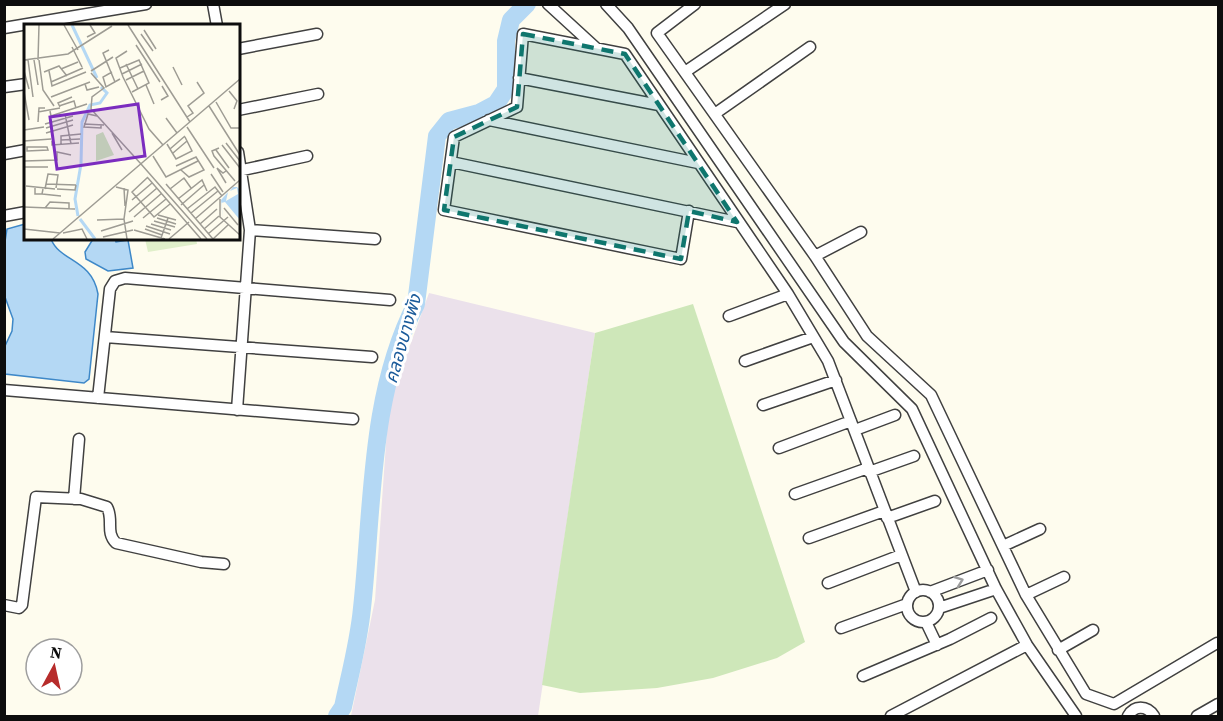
<svg xmlns="http://www.w3.org/2000/svg" width="1223" height="721" font-family="'Source Serif 4','Noto Sans Thai',serif">
<style>
.industrial{fill:#ebe1eb}
.green{fill:#cee7b9}
.pitch{fill:#e0efca}
.water{fill:#b4d8f4;stroke:#3e88c8;stroke-width:1.5}
.lines{fill:none;stroke-linecap:round;stroke-linejoin:round}
.river{stroke:#b4d8f4;stroke-width:18}
.street-casing{stroke:#404040;stroke-width:13}
.street{stroke:#fff;stroke-width:10}
.oneway{stroke:#9e9e9e}
.marked{fill:#0f766e;fill-opacity:0.2;stroke:#0f766e;stroke-width:4.5;stroke-dasharray:12 8;stroke-linejoin:round}
.labels{text-anchor:middle;stroke-width:6;stroke-linejoin:round;paint-order:stroke}
.water-label{font-size:18px;font-style:italic;fill:#1b5b9a;stroke:#fff}
.inset-river{fill:none;stroke:#b4d8f4;stroke-width:3}
.inset-road{fill:none;stroke:#9e9c94;stroke-width:1.5}
.view{fill:#7b2cbf;fill-opacity:0.15;stroke:#7b2cbf;stroke-width:3}
.inset-edge{fill:none;stroke:#0d0d0d;stroke-width:3}
</style>
<rect width="100%" height="100%" fill="#fefcee"/>
<path class="industrial" d="M429,293L595,333L538,716H351L375,600L388,415L392,395Z"/>
<path class="green" d="M693,304L805,642L777,658L713,678L657,688L580,693L542,685L595,333Z"/>
<path class="pitch" d="M145,239H196L197,244L148,252Z"/>
<path class="water" d="M25,224L26,238L51,239C60,262 92,259 98,294L89,379L84,383L5,374V346L12,331L13,319L5,297L4,248L7,229Z
M93,239H115L116,242L128,240L133,268L108,271L86,259L85,252Z"/>
<g class="lines">
<path class="river" d="M337,716L343,707C350,674 359,641 362,608C373,508 369,395 416,304L437,136L449,121L479,113L496,104L506,89V41L511,20L527,4"/>
<defs>
<path id="street" d="M213,4L217,26
M548,4L596,48
M606,4L628,28L844,342L912,409L996,589L1027,645L1076,716
M695,4L657,33L815,256L867,336L931,395L1026,595L1086,694L1114,704L1217,643
M4,28L146,4
M238,49L317,34
M685,72L785,4
M519,78L659,105
M4,87L26,84
M238,110L318,94
M716,113L810,47
M489,120L698,163
M4,154L26,150
M451,162L737,222
M238,171L307,156
M689,211L681,259L444,210L454,137L517,107L523,34L625,54L788,294L828,361L916,592
M4,216L26,212
M250,230L375,239
M815,256L861,232
M729,316L788,294
M105,337L372,357
M745,361L813,337
M4,390L353,419
M98,398L110,289L115,281L125,278L390,300
M763,405L836,380
M237,410L250,230L238,152
M855,430L895,415
M779,448L851,421
M869,472L914,456
M795,494L868,468
M74,499L79,439
M887,518L935,501
M809,538L884,511
M1003,546L1040,529
M828,583L901,555
M907 606a16 16 0 1 1 32 0a16 16 0 1 1-32 0Z
M930,592L988,570
M1026,595L1064,577
M4,605L19,608L22,605L36,497L81,499L107,507C114,520 105,532 116,543L201,562L224,564
M939,608L996,589
M926,622L937,645
M841,628L907,604
M1058,650L1093,630
M863,676L950,639L991,618
M891,716L1027,645
M1128,716C1134,705 1147,705 1154,716
M1197,716L1218,704"/>
</defs>
<use href="#street" class="street-casing"/>
<use href="#street" class="street"/>
</g>
<defs><path id="oneway-chevron" d="M-2-3.5L2.5 0L-2 3.5" fill="none" stroke-width="1.6" stroke-linecap="round" stroke-linejoin="round" transform="scale(1.5)"/></defs>
<use class="oneway" href="#oneway-chevron" transform="translate(959 581) rotate(-20)"/>
<path class="marked" d="M523,34L625,54L737,222L689,211L681,259L444,210L454,137L517,107Z"/>
<g class="labels">
<g class="water-label">
<text transform="translate(403 339) rotate(-74)" y="6">คลองบางพัง</text>
</g>
</g>
<g transform="translate(24 24)">
<rect width="216" height="216" fill="#fefcee"/>
<path d="M79,108L90,131L72,137V111Z" fill="#cee7b9"/>
<path d="M209,163H213L216,166V196L201,178L197,179L199,195L197,176L204,168L202,177L214,170L213,164L206,167Z" fill="#b4d8f4"/>
<path class="inset-river" d="M48,1L73,54M54,192L51,175L57,140L58,98L66,81L76,79L83,69L77,63M56,195L71,215"/>
<path class="inset-road" d="M40,1L54,26M104,1L166,98M120,6L132,25M117,10L129,27M63,13L71,9L66,1M112,21L136,58M48,23L58,43M85,26L79,29L91,58M103,27L92,34L99,53L125,105L139,121M0,36L44,30L88,2M4,36L9,73M10,36L14,61M14,36L15,1M15,36L19,66L30,82M102,40L114,65M149,43L158,61M96,44L115,36L125,59L108,68M37,45L54,38M0,47L5,65M25,47L28,62L62,48M67,47L89,33M20,48L35,42L43,52M88,48L79,53L82,63L96,55M67,49L80,64L68,73L67,85L117,140M98,50L118,40M102,56L120,47M27,58L59,44M61,60L63,66L75,63M122,61L130,80M205,67L213,77L210,85M0,68L5,96M27,73L66,58M137,76L144,72L138,62M192,78L207,104H216M35,82L50,77L52,84M185,82L216,131M36,83L34,79L48,73M26,87L27,92L63,80M14,88L36,84M41,90L47,120M73,92L64,90L60,103L77,104V101M163,93L169,89L164,82L180,69L173,58M142,94L153,109M14,98L15,84H21M21,100L49,92M60,100L80,101M163,103L190,144M22,104L49,96M0,106L20,103M22,109L49,101M88,109L98,126M37,116L56,115M0,117L27,115M28,117V121L55,119M202,119L216,137M37,120V112L57,110M143,120L152,135L168,127L161,113M198,121L216,144M3,123H23L24,126L3,127ZM195,124L188,127L190,132L211,157M146,125L161,112M192,126L205,144M149,129L163,117M129,132L142,153L174,137M0,137L33,136V128L47,131M117,140L183,215M152,142L172,133L180,146L165,153L157,146M0,143H24M187,150L199,168M124,153L108,168L130,193L146,180M0,154V175M124,154L177,215M202,159L193,144L199,149L202,147M22,160L52,161M142,160L189,215M2,162L31,165M92,163L104,166L100,195L103,215M11,164V170H18L19,165M100,164L101,182M21,165L24,150L34,151L32,164M33,165L51,166L52,161M146,165L160,154L167,164M18,170L37,172M154,175L178,156L183,167M196,175V193L216,211M108,176L128,159M157,181L180,161M0,183L51,185M21,184L26,178L45,179V185M200,184L214,201M163,185L191,163L198,172M105,188L133,164M167,189L194,167M134,191L152,196M110,193L138,169M119,194L142,175M133,194L152,200M171,195L216,156M73,196L100,195M130,197L151,203M127,200L147,206M176,200L193,185M122,202L146,210M0,205L36,209M121,205L138,211M180,205L195,192M110,206L141,215M77,207L109,197M39,209L58,205L63,215M184,210L204,193M79,213L109,206M137,214L144,194M29,215L216,55M145,215L165,198M189,215L204,201"/>
<path class="view" d="M114,80L121,132L33,145L26,93Z"/>
<rect width="216" height="216" class="inset-edge"/>
</g>
<rect width="1223" height="721" fill="none" stroke="#0d0d0d" stroke-width="12"/>
<g transform="translate(54 667) rotate(8)"><circle r="28" fill="#ffffff" stroke="#9e9e9e" stroke-width="1.5"/>
<path d="M0-4.5L10 22L0 15L-10 22Z" fill="#b72c2b"/>
<text y="-9" font-size="16" font-weight="bold" text-anchor="middle" fill="#0d0d0d">N</text>
</g>
</svg>
